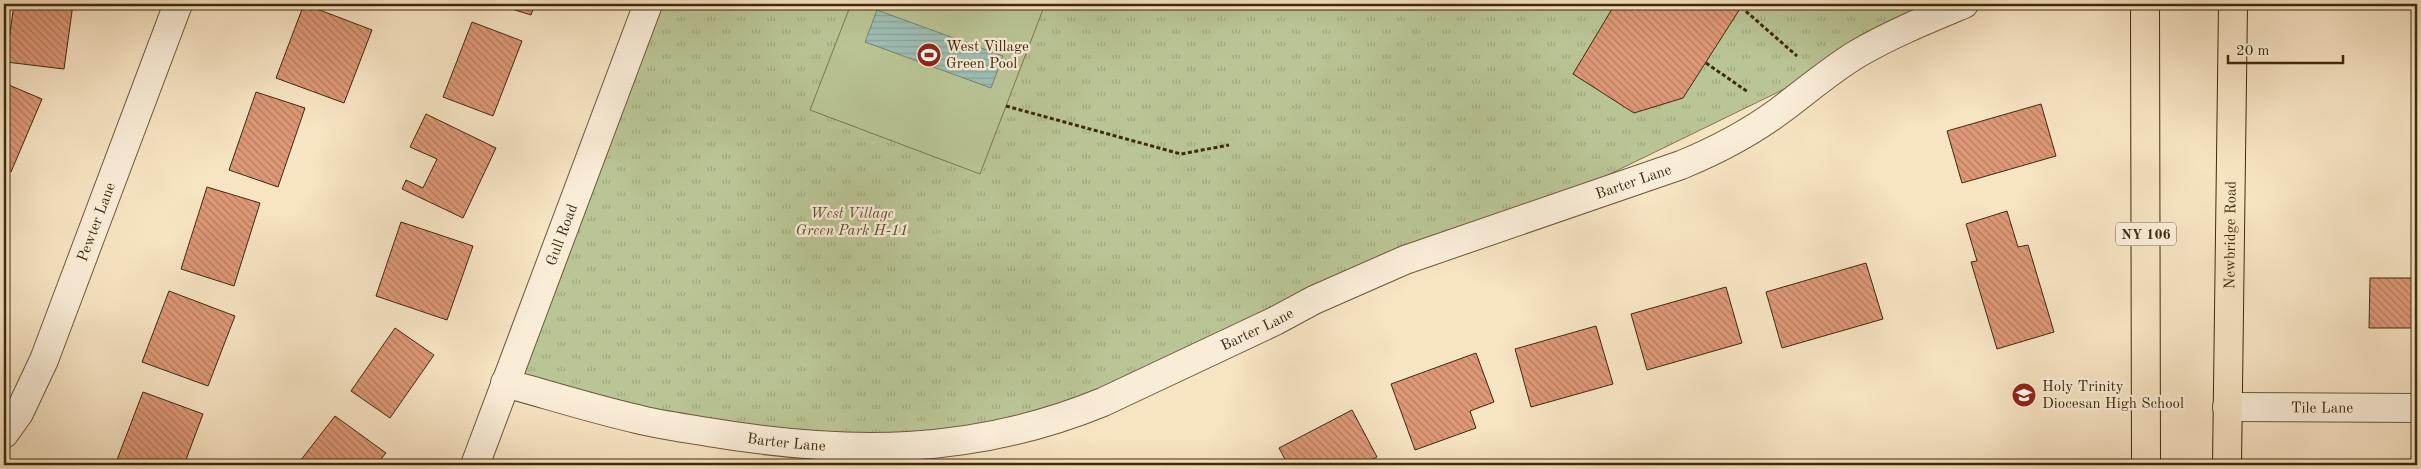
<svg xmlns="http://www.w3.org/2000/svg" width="2421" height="469" font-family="'Old Standard TT',serif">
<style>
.grass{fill:url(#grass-tufts);stroke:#7c7850}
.pitch{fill:#bac595;stroke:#7c7850}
.water{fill:url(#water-rules);stroke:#778371}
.building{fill:url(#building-back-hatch);stroke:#3f2a0b}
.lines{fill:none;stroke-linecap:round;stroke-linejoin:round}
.minor-casing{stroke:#6d5839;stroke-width:30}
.major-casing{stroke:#3f2a0b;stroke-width:30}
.path{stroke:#3f2a0b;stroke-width:3;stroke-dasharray:4 2.5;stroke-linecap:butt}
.minor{stroke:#faedd8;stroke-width:28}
.major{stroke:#f7e4c3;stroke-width:28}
.labels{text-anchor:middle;stroke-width:4.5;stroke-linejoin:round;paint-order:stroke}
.shield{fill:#faedd8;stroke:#776448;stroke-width:1}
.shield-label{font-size:14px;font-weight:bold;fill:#3f2a0b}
.poi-label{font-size:15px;fill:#3f2a0b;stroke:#faedd8;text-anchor:start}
.street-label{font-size:15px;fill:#3f2a0b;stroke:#faedd8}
.park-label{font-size:15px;font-style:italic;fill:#5e512e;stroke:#faedd8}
</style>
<defs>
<pattern id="grass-tufts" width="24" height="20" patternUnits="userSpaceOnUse" patternTransform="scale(1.25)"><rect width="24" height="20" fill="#bac595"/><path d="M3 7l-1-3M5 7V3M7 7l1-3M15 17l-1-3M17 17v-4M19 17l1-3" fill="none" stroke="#a1a97f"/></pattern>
<pattern id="water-rules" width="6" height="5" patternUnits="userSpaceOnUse" patternTransform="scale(1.25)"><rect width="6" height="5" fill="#9dbeb5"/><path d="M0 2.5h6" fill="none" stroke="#88a39a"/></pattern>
<pattern id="building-back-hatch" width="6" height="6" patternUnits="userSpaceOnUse" patternTransform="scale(1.25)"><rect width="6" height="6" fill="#de9877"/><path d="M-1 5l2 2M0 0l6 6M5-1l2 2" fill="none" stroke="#b57c60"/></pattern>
</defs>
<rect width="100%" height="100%" fill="#f7e4c3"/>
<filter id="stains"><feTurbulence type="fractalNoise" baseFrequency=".004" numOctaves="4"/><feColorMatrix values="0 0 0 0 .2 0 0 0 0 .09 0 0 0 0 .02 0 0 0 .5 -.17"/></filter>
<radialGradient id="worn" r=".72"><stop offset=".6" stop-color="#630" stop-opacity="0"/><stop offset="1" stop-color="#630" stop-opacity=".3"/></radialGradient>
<path class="grass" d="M655,4H1959L1497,229L1074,414L924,438L776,441L515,383Z"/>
<path class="pitch" d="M851,4H1045L980,174L810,110Z"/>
<path class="water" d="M877,10L1003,56L991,88L865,42Z"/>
<path class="building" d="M14,4H73L64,69L6,62Z
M304,4L372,30L344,103L276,78Z
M496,4H535L531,15Z
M1615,4H1743L1683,98L1634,113L1573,74Z
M472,22L522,41L493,116L443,97Z
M4,83L42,99L11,172L4,169Z
M256,92L305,108L278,187L229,170Z
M2041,104L2056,156L1962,183L1947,131Z
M426,114L496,148L463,218L402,189L406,180L423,188L437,159L410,147Z
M207,187L260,203L234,286L181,269Z
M2007,211L2018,247L2028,245L2054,332L1997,349L1971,262L1977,261L1966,224Z
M401,222L473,246L447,320L376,296Z
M1866,263L1883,319L1782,348L1766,292Z
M2370,278H2417V328H2369Z
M1726,287L1742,343L1647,370L1631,314Z
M169,291L235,316L208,386L142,362Z
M1596,326L1613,384L1531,407L1515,349Z
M395,328L434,355L390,418L351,391Z
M1476,353L1494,402L1470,411L1476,428L1415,450L1391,384Z
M143,392L203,414L184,465H115Z
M1352,410L1377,457L1361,465H1288L1279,448Z
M335,416L386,453L376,465H297Z"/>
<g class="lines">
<defs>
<g id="minor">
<path id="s1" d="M505,383C549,395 593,409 637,419C660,425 685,428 708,432C847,455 971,456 1103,402L1275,321L1314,300L1405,260L1681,165C1715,151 1748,134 1778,112C1804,93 1829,71 1857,54C1891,34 1928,19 1964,4"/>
<path id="s2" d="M2227,407L2417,408"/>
<path id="s3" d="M4,434L19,413L44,360L178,4"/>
<path id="s4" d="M475,465L648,4"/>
</g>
<g id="major">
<path d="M2145,4L2146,465"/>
<path id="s5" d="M2227,465L2233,4"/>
</g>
</defs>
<use href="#minor" class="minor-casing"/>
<use href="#major" class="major-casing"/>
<path class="path" d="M1741,7L1797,56
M1706,63L1748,92
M1006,106L1181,154L1229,145"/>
<use href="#minor" class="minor"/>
<use href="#major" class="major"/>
</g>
<defs>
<symbol id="stadium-disc" viewBox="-11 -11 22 22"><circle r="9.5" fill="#8f2418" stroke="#faedd8"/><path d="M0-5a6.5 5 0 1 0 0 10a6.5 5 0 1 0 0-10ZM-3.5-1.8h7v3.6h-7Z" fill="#fff"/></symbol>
<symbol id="school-disc" viewBox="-11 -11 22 22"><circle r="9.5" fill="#8f2418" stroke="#faedd8"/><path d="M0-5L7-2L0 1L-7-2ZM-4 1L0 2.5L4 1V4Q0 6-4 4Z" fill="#fff"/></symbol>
</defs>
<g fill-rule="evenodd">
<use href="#stadium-disc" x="915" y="41" width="28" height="28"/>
<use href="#school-disc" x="2010" y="381" width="28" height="28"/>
</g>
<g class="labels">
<rect class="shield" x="2116" y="222.5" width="60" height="23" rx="4"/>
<g class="shield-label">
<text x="2146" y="239">NY 106</text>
</g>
<g class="poi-label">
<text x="946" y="51">West Village<tspan x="946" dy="17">Green Pool</tspan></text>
<text x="2042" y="391">Holy Trinity<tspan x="2042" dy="17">Diocesan High School</tspan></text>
</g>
<g class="street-label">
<text dy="5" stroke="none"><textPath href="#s1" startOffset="1186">Barter Lane</textPath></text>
<text dy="5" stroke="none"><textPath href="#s3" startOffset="232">Pewter Lane</textPath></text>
<text dy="5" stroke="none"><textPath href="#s4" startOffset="246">Gull Road</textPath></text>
<text dy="5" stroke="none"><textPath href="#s5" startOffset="230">Newbridge Road</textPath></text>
<text dy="5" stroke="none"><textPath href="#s1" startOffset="781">Barter Lane</textPath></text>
<text dy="5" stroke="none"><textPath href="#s2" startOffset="95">Tile Lane</textPath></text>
<text dy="5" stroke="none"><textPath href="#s1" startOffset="288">Barter Lane</textPath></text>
</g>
<g class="park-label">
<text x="852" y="218">West Village<tspan x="852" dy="17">Green Park H-11</tspan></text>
</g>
</g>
<rect width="2421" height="469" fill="none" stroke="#f7e4c3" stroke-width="20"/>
<rect x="5" y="5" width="2411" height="459" fill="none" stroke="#3f2a0b" stroke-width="2.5"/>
<rect x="10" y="10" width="2401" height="449" fill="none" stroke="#3f2a0b"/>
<path d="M2228 55v8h115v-8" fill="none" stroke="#3f2a0b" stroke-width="2.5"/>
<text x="2236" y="55" font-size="15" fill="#3f2a0b" stroke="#faedd8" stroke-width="4" paint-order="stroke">20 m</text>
<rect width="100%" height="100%" filter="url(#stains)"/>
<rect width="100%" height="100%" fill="url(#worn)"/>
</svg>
